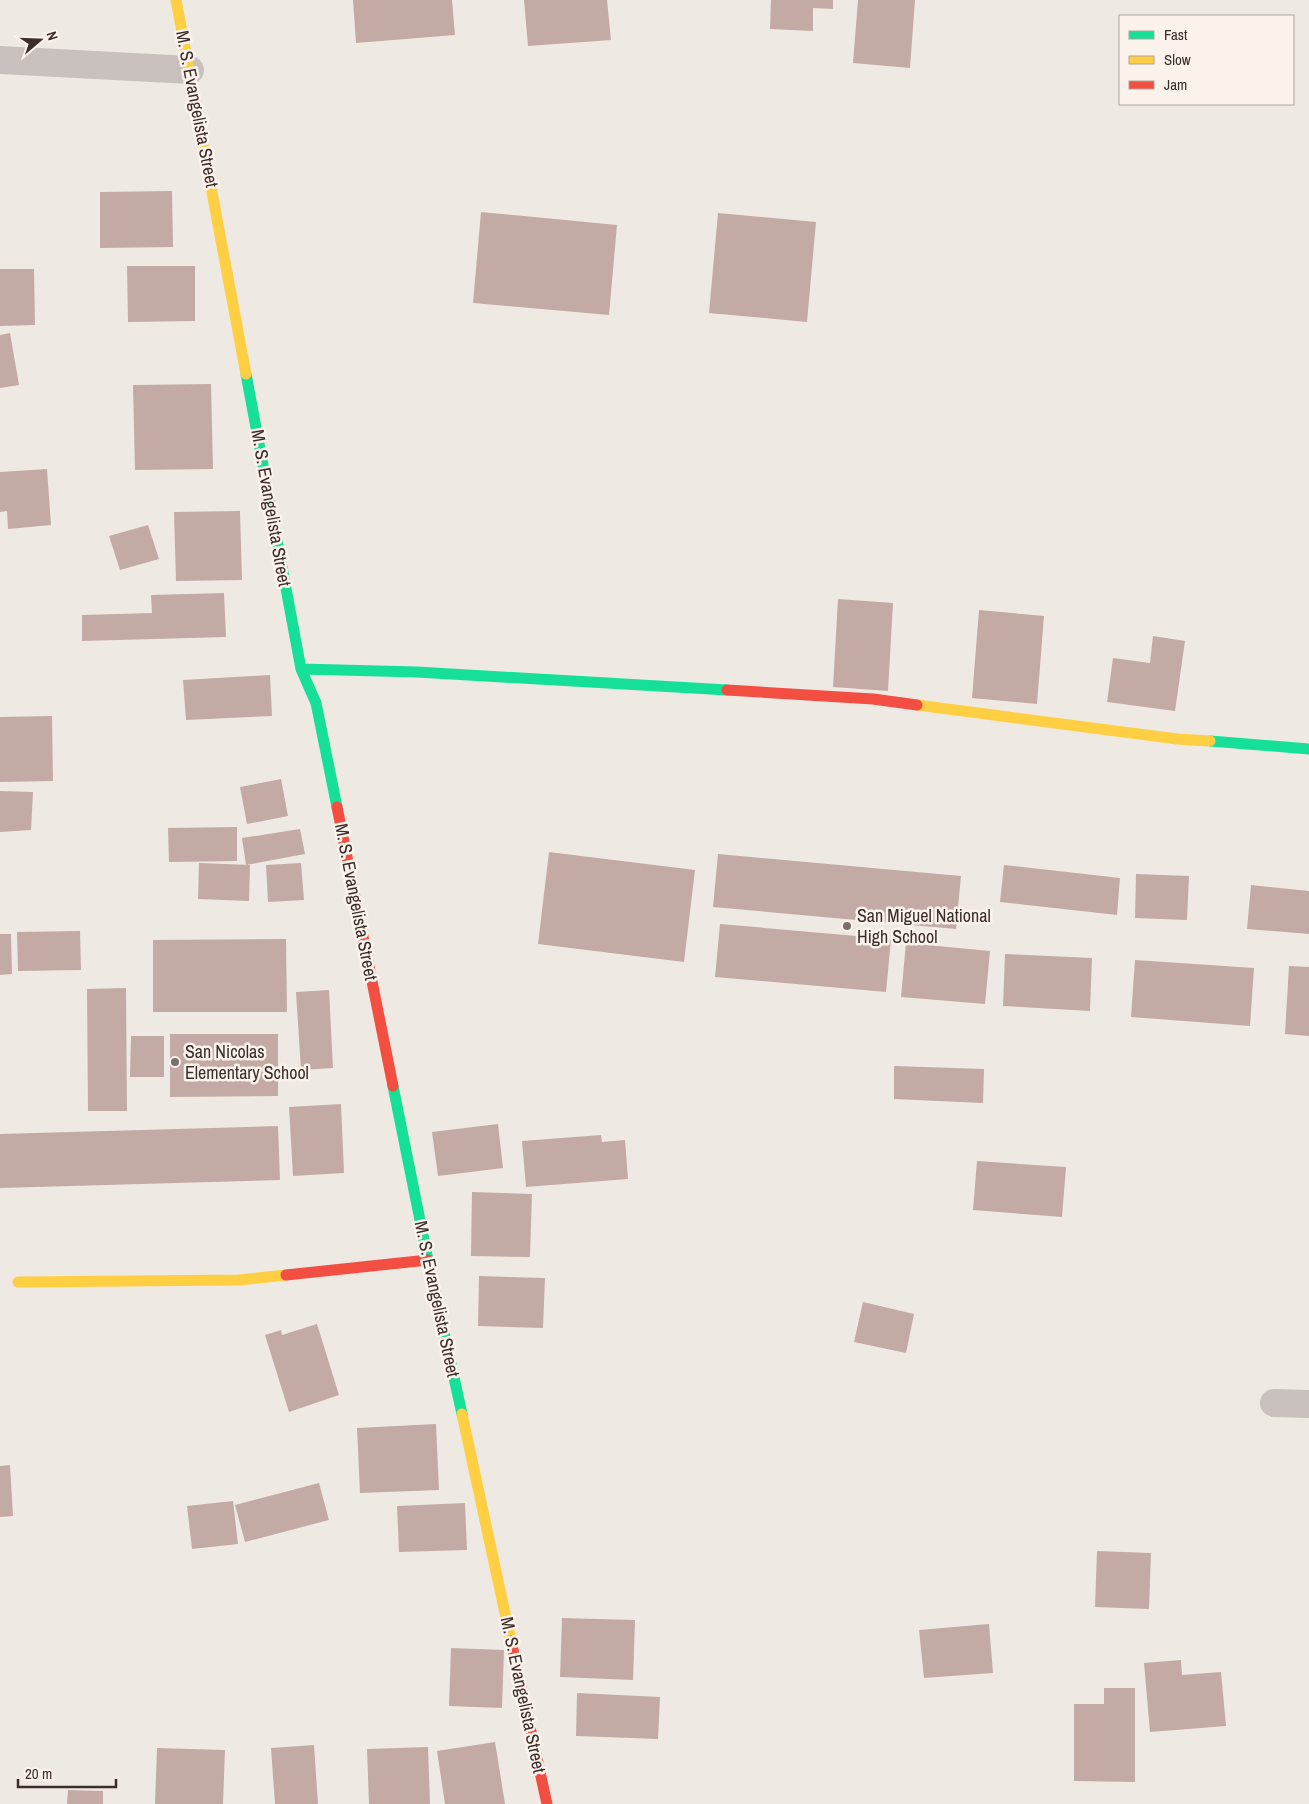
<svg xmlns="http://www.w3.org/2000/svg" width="1309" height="1804" font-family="'Archivo Narrow',sans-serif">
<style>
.building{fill:#c4aaa5}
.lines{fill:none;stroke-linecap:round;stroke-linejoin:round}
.street{stroke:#c9c1bd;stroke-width:28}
.fast{stroke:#16e098;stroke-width:11}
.slow{stroke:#ffcf43;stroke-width:11}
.jam{stroke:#f24e42;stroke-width:11}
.poi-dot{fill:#7a6f6b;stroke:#fbf2ec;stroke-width:2}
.labels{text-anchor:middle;stroke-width:5;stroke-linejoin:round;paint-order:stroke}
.street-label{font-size:18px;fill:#3b2d2a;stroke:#fbf2ec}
.poi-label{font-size:18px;fill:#3b2d2a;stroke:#fbf2ec;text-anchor:start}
</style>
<rect width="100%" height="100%" fill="#efe9e4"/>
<path class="building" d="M353,0H452L455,35L356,43Z
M524,0H607L611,40L528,46Z
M771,0H833V9L813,8V31L770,29Z
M858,0H915L910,68L853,63Z
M172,191L173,247L100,248V192Z
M481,212L617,225L609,315L473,303Z
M718,213L816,222L807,322L709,313Z
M127,266H195V321L128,322Z
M0,269H34L35,325L0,326Z
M10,333L19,385L0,388V335Z
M211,384L213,469L135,470L133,385Z
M47,469L51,525L8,529L7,511L0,512V472Z
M240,511L242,580L176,581L174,512Z
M148,525L159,559L120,570L109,536Z
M224,593L226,637L82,641V615L152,613L151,595Z
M838,599L893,603L888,691L833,687Z
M979,610L1044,616L1037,704L972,698Z
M1153,636L1185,641L1175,711L1107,702L1113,658L1150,663Z
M270,675L272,716L186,720L183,680Z
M52,716L53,781L0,782V717Z
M281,779L288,816L247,824L240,787Z
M0,791L33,792L31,830L0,832Z
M237,827V861L169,862L168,828Z
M300,829L305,854L246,865L242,838Z
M549,852L695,870L684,962L538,944Z
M718,854L961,876L956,929L713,907Z
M199,863L250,865L249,901L198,899Z
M301,863L304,900L268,902L266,865Z
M1004,865L1120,878L1117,915L1000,902Z
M1136,874L1189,876L1187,920L1135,918Z
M1251,885L1309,891V934L1247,929Z
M720,924L891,939L886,992L715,977Z
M80,931L81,970L18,971L17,932Z
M0,934H11L12,974L0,975Z
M286,939L287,1012H153V940Z
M906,943L990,951L985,1004L901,997Z
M1005,954L1092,958L1090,1011L1003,1006Z
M1135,960L1254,968L1250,1026L1131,1017Z
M1289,966L1309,967V1036L1285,1034Z
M126,988L127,1111H88L87,989Z
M329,990L333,1068L301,1070L296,992Z
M170,1034H278V1096L170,1097Z
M131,1036H164V1077H130Z
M894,1066L984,1069L983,1103L894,1099Z
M341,1104L344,1173L293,1176L289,1107Z
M498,1124L503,1168L438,1176L432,1132Z
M278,1126L280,1180L0,1188V1134Z
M601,1135L602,1142L625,1140L628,1179L526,1187L522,1141Z
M977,1161L1066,1167L1062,1217L973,1210Z
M472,1192L532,1194L530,1257L471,1256Z
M479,1276L545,1278L543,1328L478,1326Z
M863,1302L914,1314L906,1353L854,1342Z
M317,1324L339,1395L289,1412L265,1335L281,1330L282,1335Z
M436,1424L439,1490L360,1493L357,1428Z
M10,1465L13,1516L0,1517V1466Z
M319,1483L329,1520L245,1542L235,1505Z
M233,1501L238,1544L192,1549L187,1506Z
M465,1503L467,1550L399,1552L397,1506Z
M1097,1551L1151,1553L1149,1609L1095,1607Z
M562,1618L635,1620L633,1680L560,1677Z
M989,1624L993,1673L924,1678L919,1630Z
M451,1648L504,1650L502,1708L449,1706Z
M1181,1660L1182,1675L1221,1672L1226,1726L1150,1732L1144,1663Z
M1104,1688H1135V1782L1074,1781V1704H1104Z
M577,1693L660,1697L658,1739L576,1736Z
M495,1742L505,1804H445L437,1751Z
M314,1745L318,1804H275L271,1748Z
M428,1747L430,1804H369L367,1749Z
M157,1748L225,1750L223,1804H155Z
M68,1790L103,1791V1804H67Z"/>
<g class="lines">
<path class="street" d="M0,60L190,70
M1274,1403L1309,1404"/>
<path class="fast" d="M246,374L301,669L316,703L337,807
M301,669L417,672L727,690
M1210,741L1309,749
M393,1086L428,1260L462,1414"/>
<path class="slow" d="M176,0L246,374
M917,705L1177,739L1210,741
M18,1282L239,1280L286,1275
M462,1414L511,1641"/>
<path class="jam" d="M727,690L873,699L917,705
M337,807L393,1086
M286,1275L428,1260
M511,1641L547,1804"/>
</g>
<g class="poi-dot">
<circle cx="847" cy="926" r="5"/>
<circle cx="175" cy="1062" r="5"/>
</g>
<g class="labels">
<g class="street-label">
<text transform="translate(197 109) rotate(79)" y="6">M. S. Evangelista Street</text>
<text transform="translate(271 508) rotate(80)" y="6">M. S. Evangelista Street</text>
<text transform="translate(356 902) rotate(79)" y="6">M. S. Evangelista Street</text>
<text transform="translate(437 1299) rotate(78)" y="6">M. S. Evangelista Street</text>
<text transform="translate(523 1695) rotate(78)" y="6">M. S. Evangelista Street</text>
</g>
<g class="poi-label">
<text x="857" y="922">San Miguel National<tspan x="857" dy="21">High School</tspan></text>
<text x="185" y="1058">San Nicolas<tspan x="185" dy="21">Elementary School</tspan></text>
</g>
</g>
<rect x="1119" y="15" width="175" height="90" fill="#fbf2ec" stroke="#aea39e"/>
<rect x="1129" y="31" width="25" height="8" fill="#16e098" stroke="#aea39e"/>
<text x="1164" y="40" font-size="15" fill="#3b2d2a">Fast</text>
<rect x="1129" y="56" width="25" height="8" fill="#ffcf43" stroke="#aea39e"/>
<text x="1164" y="65" font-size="15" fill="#3b2d2a">Slow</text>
<rect x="1129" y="81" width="25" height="8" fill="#f24e42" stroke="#aea39e"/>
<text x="1164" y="90" font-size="15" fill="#3b2d2a">Jam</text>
<g transform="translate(40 40) rotate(71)" stroke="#fbf2ec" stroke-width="4" paint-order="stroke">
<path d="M0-4L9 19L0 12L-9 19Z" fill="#3b2d2a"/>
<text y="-8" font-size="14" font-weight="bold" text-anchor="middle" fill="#3b2d2a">N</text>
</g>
<path d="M18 1779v8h98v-8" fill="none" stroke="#3b2d2a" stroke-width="2.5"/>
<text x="25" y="1779" font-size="15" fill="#3b2d2a" stroke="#fbf2ec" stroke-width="4" paint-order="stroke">20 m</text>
</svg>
